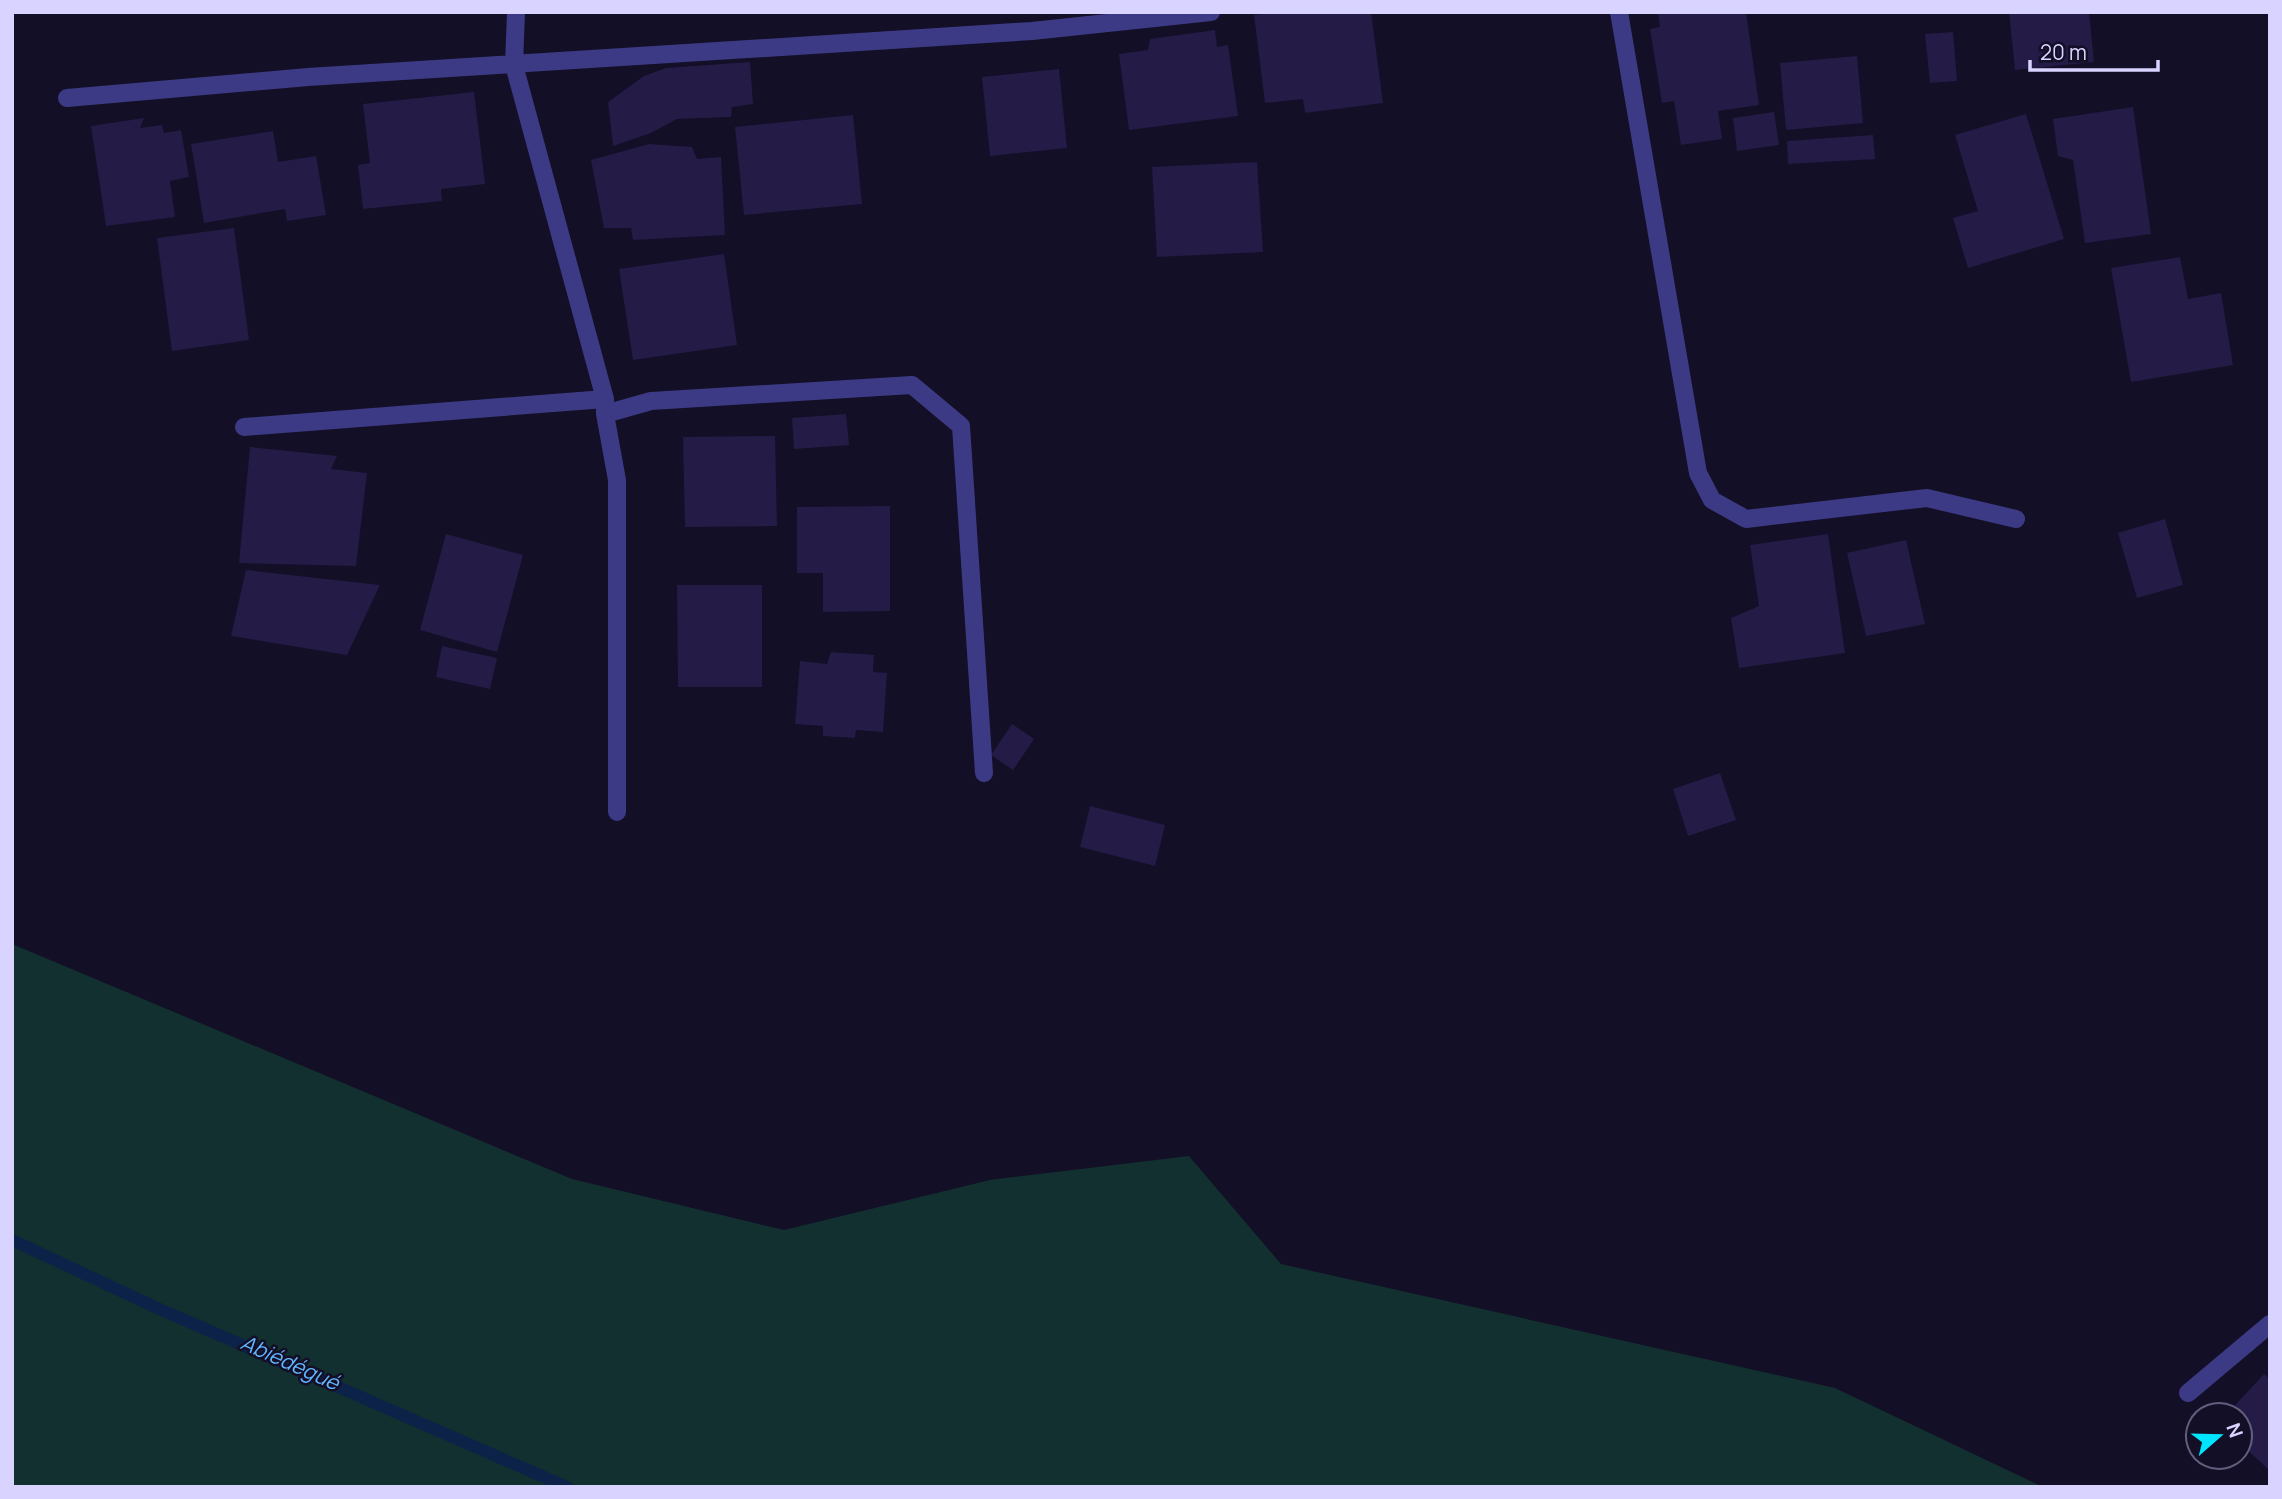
<svg xmlns="http://www.w3.org/2000/svg" width="2282" height="1499" font-family="Manrope,sans-serif">
<style>
.green{fill:#12302f}
.lines{fill:none;stroke-linecap:round;stroke-linejoin:round}
.stream{stroke:#0c2248;stroke-width:12}
.building{fill:#241b47}
.street{stroke:#3d3a85;stroke-width:18}
.labels{text-anchor:middle;stroke-width:5;stroke-linejoin:round;paint-order:stroke}
.water-label{font-size:21px;font-style:italic;fill:#62b6ff;stroke:#130f26}
</style>
<rect width="100%" height="100%" fill="#130f26"/>
<path class="green" d="M12,944L572,1179L784,1230L990,1180L1189,1156L1281,1264L1835,1388L2043,1487H12Z"/>
<g class="lines">
<path class="stream" d="M12,1240L155,1307L567,1487"/>
</g>
<path class="building" d="M1277,12H1371L1383,103L1305,113L1303,99L1265,103L1254,15Z
M1658,12H1746L1759,105L1718,111L1722,139L1681,145L1674,101L1662,103L1650,29L1660,27Z
M2009,12H2089L2094,62L2015,70Z
M1215,30L1217,47L1228,45L1238,116L1129,130L1119,54L1148,50L1150,39Z
M1953,32L1957,81L1930,83L1925,34Z
M1857,56L1863,123L1786,130L1780,63Z
M750,62L753,104L732,107L731,117L677,119L651,133L613,146L608,102L644,76L666,68Z
M1059,69L1067,148L990,156L982,77Z
M474,92L485,184L441,189L442,201L363,209L358,165L370,163L363,104Z
M2133,107L2151,234L2085,243L2073,160L2058,156L2053,119Z
M1774,112L1779,145L1737,151L1733,118Z
M2026,114L2064,239L1968,268L1953,218L1978,211L1955,135Z
M853,115L862,204L744,215L735,127Z
M144,118L140,128L162,125L164,133L181,130L189,177L170,181L175,217L106,226L91,126Z
M273,131L278,162L316,156L326,215L287,221L285,209L204,223L191,144Z
M1873,135L1875,159L1788,164L1787,141Z
M649,144L692,147L697,159L721,157L725,235L633,240L631,228H604L591,160Z
M1257,162L1263,252L1157,257L1152,167Z
M234,228L249,340L172,351L157,238Z
M724,254L737,345L633,360L619,269Z
M2180,257L2188,299L2221,293L2233,365L2131,382L2111,268Z
M846,414L849,445L794,449L792,418Z
M775,436L777,526L685,527L683,437Z
M250,447L337,456L331,469L367,473L356,566L239,563Z
M890,506V611L823,612V573H797V507Z
M2165,519L2183,585L2137,598L2118,533Z
M446,534L523,555L497,652L420,630Z
M1828,534L1845,653L1739,668L1731,618L1759,606L1750,545Z
M1906,540L1925,624L1866,636L1847,553Z
M246,570L380,585L347,655L231,636Z
M677,585H762V687H678Z
M442,646L497,658L490,689L436,677Z
M831,652L874,655L873,672L887,673L883,732L856,730L855,738L823,736V726L795,724L800,661L827,664Z
M1012,724L1034,739L1013,770L991,755Z
M1720,773L1736,820L1688,836L1673,789Z
M1090,806L1165,825L1155,866L1080,847Z
M2264,1374L2270,1379V1471L2240,1443V1415H2226Z"/>
<g class="lines">
<path class="street" d="M516,12L514,65L605,399V414L651,401L912,385L961,426L984,773
M1619,12L1698,473L1712,500L1746,519L1927,498L2016,519
M67,98L308,77L1032,31L1211,12
M605,414L617,480V812
M244,427L605,399
M2188,1393L2270,1324"/>
</g>
<g class="labels">
<g class="water-label">
<text transform="translate(290 1363) rotate(24)" y="7">Abiédégué</text>
</g>
</g>
<rect width="2282" height="1499" fill="none" stroke="#d9d4ff" stroke-width="28"/>
<g transform="translate(2219 1436) rotate(70)"><circle r="33" fill="#130f26" stroke="#625e7d" stroke-width="2"/>
<path d="M0-5L12 26L0 18L-12 26Z" fill="#00e5ff"/>
<text y="-10" font-size="19" font-weight="bold" text-anchor="middle" fill="#d9d4ff">N</text>
</g>
<path d="M2030 60v10h128v-10" fill="none" stroke="#d9d4ff" stroke-width="3.5"/>
<text x="2040" y="60" font-size="21" fill="#d9d4ff" stroke="#130f26" stroke-width="5" paint-order="stroke">20 m</text>
</svg>
